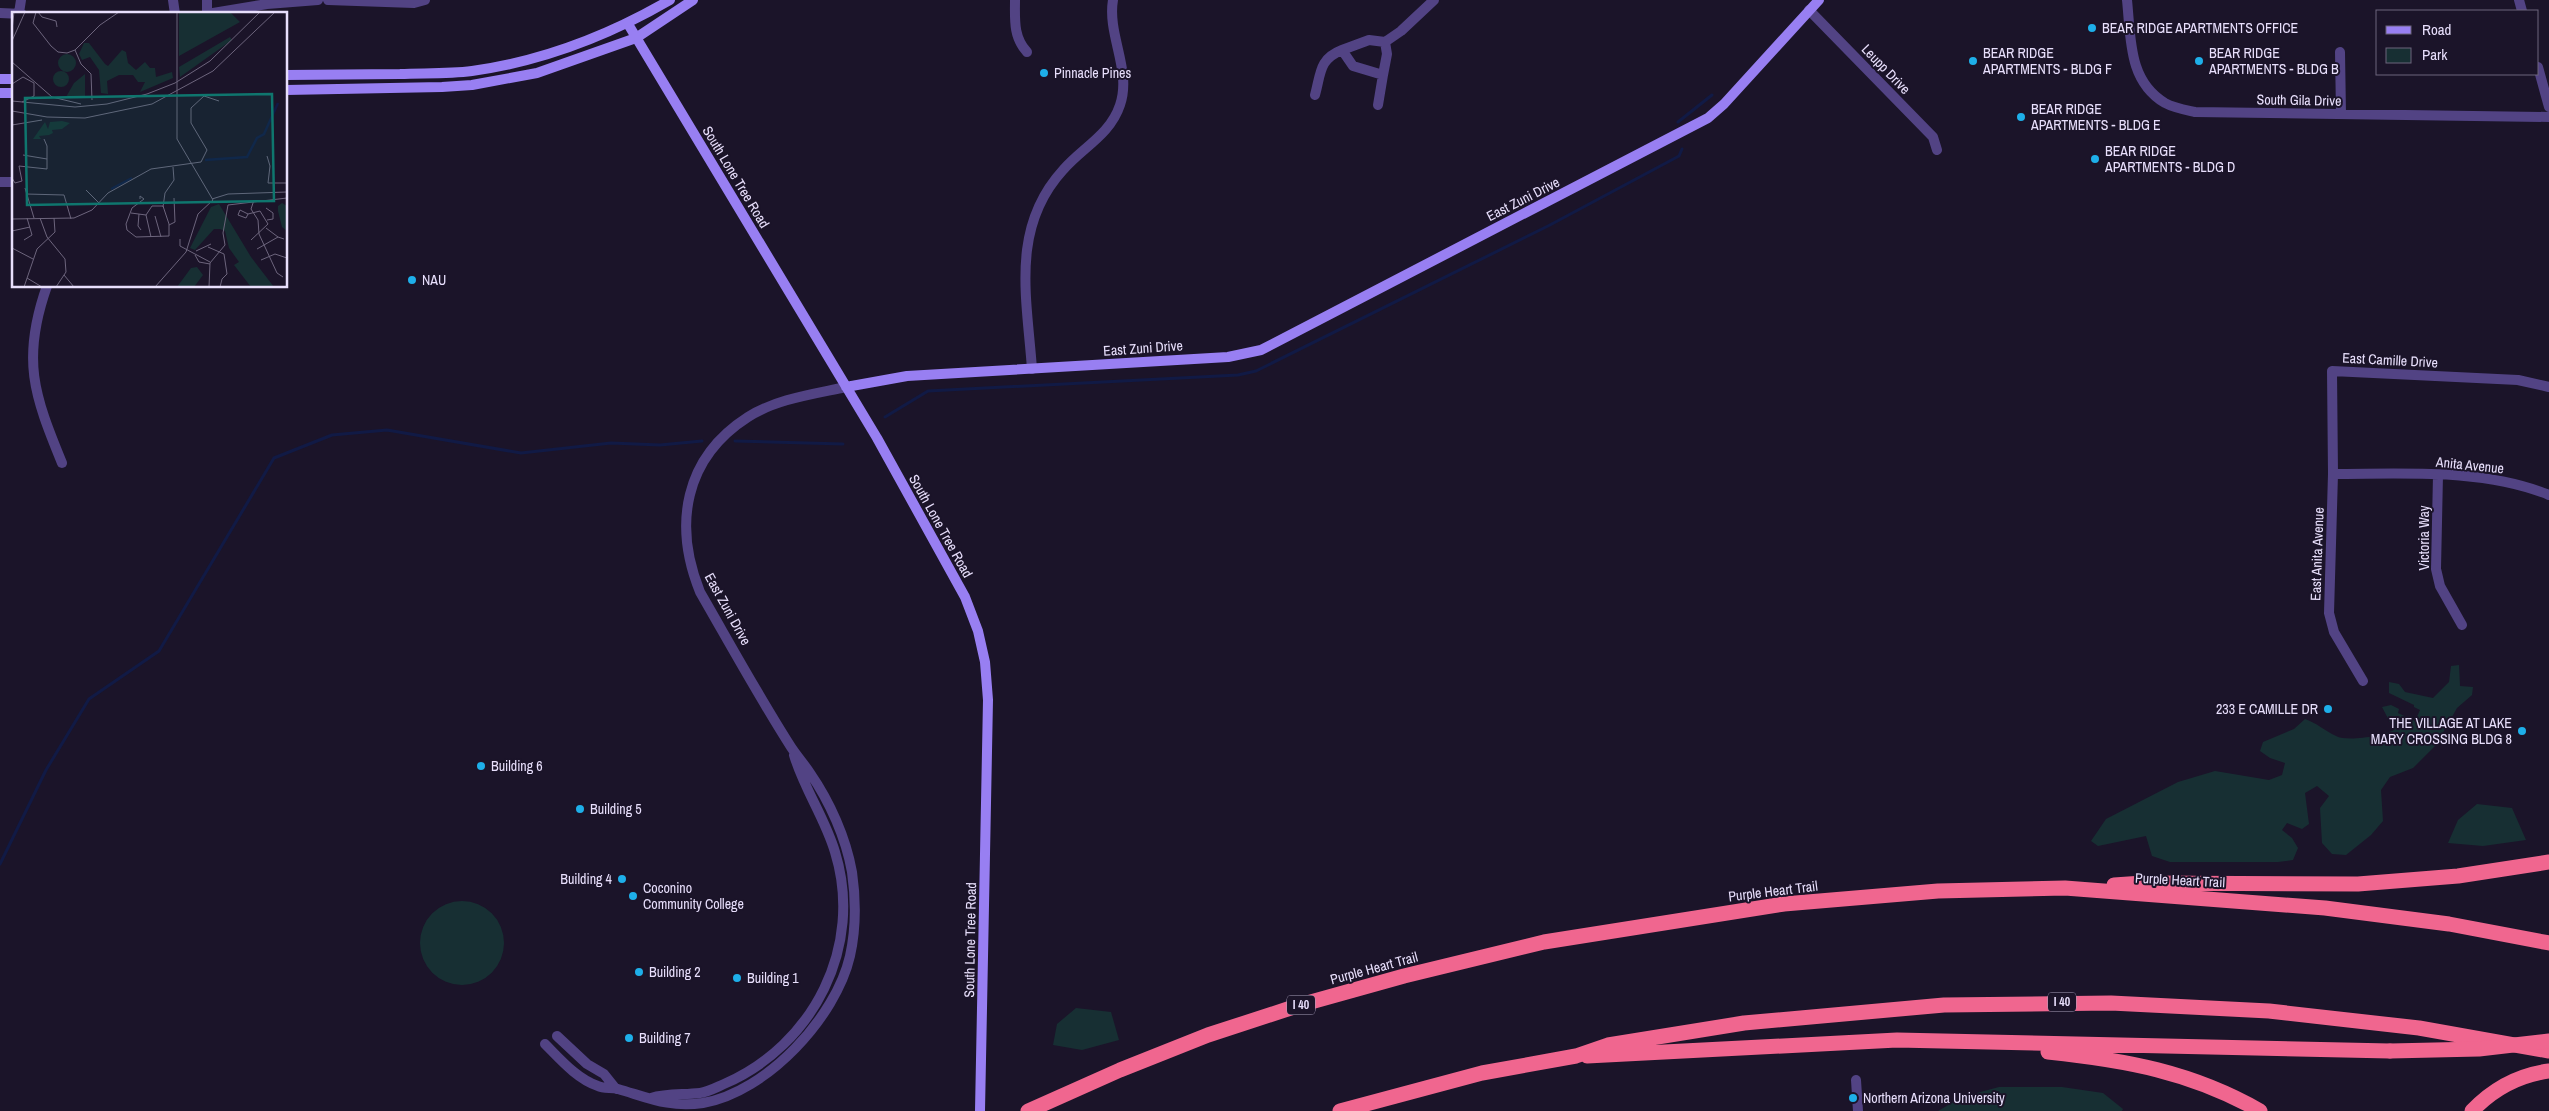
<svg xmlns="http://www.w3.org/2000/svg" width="2549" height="1111" font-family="'Archivo Narrow',sans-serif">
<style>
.green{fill:#172f33}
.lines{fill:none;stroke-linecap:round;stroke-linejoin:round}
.stream{stroke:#111a45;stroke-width:3}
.street{stroke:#524384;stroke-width:10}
.secondary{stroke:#987ff2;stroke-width:10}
.highway{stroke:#f0668f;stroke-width:15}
.highway-bridge{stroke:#f0668f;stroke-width:15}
.poi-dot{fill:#1eafe9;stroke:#1b1429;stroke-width:2}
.labels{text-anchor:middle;stroke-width:4;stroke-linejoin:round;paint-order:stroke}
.shield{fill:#1b1429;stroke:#aaa2bd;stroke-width:1}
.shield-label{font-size:12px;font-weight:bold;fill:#e8dffc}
.poi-label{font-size:14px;fill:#e8dffc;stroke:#1b1429;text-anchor:start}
.street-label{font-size:14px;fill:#e8dffc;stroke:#1b1429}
.inset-river{fill:none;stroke:#111a45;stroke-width:2.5}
.inset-road{fill:none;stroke:#6d657d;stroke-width:1}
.view{fill:#0f766e;fill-opacity:0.15;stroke:#0f766e;stroke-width:2.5}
.inset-edge{fill:none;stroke:#e8dffc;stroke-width:2.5}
</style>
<rect width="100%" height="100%" fill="#1b1429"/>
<path class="green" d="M2459,665L2460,686L2473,687L2472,695L2457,708L2436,745L2413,768L2390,777L2381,790L2383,821L2371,835L2346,855L2332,854L2322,843L2320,808L2329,796L2317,786L2305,793L2309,824L2302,829L2287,823L2282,830L2292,838L2298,848L2293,860L2278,862H2170L2152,856L2146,836L2098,846L2091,841L2106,819L2178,782L2215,771L2269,780L2282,775L2285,763L2270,758L2260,751L2263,742L2294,729L2305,719C2317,723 2325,731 2336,736C2347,742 2383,736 2394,730L2382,707L2391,705L2399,709L2398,713L2415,721L2420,710L2414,707V705L2389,693V682L2399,684L2405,692L2433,698L2449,682L2451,666Z
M2477,804L2512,808L2526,840L2483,846L2448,843L2458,820Z
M420 943a42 42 0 1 1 84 0a42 42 0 1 1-84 0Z
M1076,1008L1111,1012L1119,1040L1082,1050L1053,1045L1057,1024Z
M1999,1087H2062L2103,1093L2123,1109L2122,1111H1938L1962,1097Z"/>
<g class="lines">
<path class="stream" d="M1678,122L1712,95
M885,417L928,391L1238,375L1256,371L1548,226L1679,156L1682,149
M735,441L843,444
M0,864L46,770L89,699L159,651L274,458L332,435L387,430L521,453L611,443L660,445L702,441"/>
<path class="street" d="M173,0L175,14
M207,0V14
M328,0L414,3L425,0
M1015,0C1015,19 1013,37 1027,52
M2127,0C2131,38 2128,81 2165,103C2174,108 2186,110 2195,112L2549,117
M2519,0L2522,11
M1809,10L1933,137L1937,150
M0,13L22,14
M19,13L21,0
M207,14L267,4L318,0
M1385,42L1387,54L1383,75L1353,66L1342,50L1369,40L1385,42L1401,31L1434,0
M2340,52L2341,114
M2538,67L2549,107
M1315,95C1321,73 1319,59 1342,50
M1378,105L1383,75
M0,182H14
M47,286C21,359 34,395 62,463
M1032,369C1027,298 1010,228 1063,170C1083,147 1110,135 1120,105C1132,70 1107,35 1113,0
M2333,474C2403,474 2483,468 2549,495
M2438,475L2436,569L2440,586L2462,625
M2363,681L2334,632L2329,613L2333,474L2332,371L2518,380L2549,387
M557,1036L587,1064L604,1074L616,1089
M545,1044C560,1059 577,1079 598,1086C604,1089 612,1087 618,1089C649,1098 670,1108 703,1103C767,1092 836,1017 850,956C856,929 856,900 852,872C846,838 830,802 810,773C804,764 797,756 791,747C759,697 730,644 700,592C673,525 684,458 748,417C776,399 814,394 846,387
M1856,1080L1858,1111
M651,1098C667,1093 683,1095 700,1093C708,1092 717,1087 724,1084C814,1045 864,946 835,852C825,818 804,789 794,755"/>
<path class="secondary" d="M628,24L877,438L965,597L978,631L985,662L988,700L980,1111
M286,75C324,75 362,74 400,74C424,73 448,74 472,71C544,61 608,36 670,0
M0,79H14
M286,90L442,87L472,85L537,73L636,38L693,0
M0,93H14
M846,387L907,376L1228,357L1261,350L1708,118L1724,104L1819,0"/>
<path class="highway" d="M2114,885L2143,883L2358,884L2458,876L2549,862
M2048,1052C2125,1060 2192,1072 2260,1111
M1587,1056L1897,1040L2390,1051
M1028,1111L1120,1070L1208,1035L1300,1005L1404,976L1544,942L1784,904L1938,891L2065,888L2325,908L2449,924L2549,943
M1340,1111L1482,1073L1576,1056L1608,1045L1744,1023L1944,1005L2111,1003L2269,1011L2419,1028L2549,1051
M2472,1111C2493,1089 2519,1075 2549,1071"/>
<path class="highway-bridge" d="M2390,1051L2479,1049L2549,1041"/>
</g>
<g class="poi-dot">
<circle cx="2092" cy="28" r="5"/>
<circle cx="1973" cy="61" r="5"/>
<circle cx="2199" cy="61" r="5"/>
<circle cx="1044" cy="73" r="5"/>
<circle cx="2021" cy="117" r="5"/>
<circle cx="2095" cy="159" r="5"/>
<circle cx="412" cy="280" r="5"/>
<circle cx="2328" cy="709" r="5"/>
<circle cx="2522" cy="731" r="5"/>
<circle cx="481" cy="766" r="5"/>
<circle cx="580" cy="809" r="5"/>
<circle cx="622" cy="879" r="5"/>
<circle cx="633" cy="896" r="5"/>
<circle cx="639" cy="972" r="5"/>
<circle cx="737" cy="978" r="5"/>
<circle cx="629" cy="1038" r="5"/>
<circle cx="1853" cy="1098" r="5"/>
</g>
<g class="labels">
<g class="shield">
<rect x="2048" y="992.5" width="28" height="19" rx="4"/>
<rect x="1287" y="995.5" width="28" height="19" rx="4"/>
</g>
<g class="shield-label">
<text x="2062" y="1006">I 40</text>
<text x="1301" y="1009">I 40</text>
</g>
<g class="poi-label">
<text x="2102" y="33">BEAR RIDGE APARTMENTS OFFICE</text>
<text x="1983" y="58">BEAR RIDGE<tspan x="1983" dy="16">APARTMENTS - BLDG F</tspan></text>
<text x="2209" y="58">BEAR RIDGE<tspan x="2209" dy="16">APARTMENTS - BLDG B</tspan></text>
<text x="1054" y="78">Pinnacle Pines</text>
<text x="2031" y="114">BEAR RIDGE<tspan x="2031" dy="16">APARTMENTS - BLDG E</tspan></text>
<text x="2105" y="156">BEAR RIDGE<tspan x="2105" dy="16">APARTMENTS - BLDG D</tspan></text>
<text x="422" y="285">NAU</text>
<text x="2318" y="714" text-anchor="end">233 E CAMILLE DR</text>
<text x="2512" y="728" text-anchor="end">THE VILLAGE AT LAKE<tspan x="2512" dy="16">MARY CROSSING BLDG 8</tspan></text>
<text x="491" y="771">Building 6</text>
<text x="590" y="814">Building 5</text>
<text x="612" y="884" text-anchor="end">Building 4</text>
<text x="643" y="893">Coconino<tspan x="643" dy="16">Community College</tspan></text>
<text x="649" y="977">Building 2</text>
<text x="747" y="983">Building 1</text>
<text x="639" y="1043">Building 7</text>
<text x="1863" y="1103">Northern Arizona University</text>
</g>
<g class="street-label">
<text transform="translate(1886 69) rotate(46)" y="5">Leupp Drive</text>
<text transform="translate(2299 100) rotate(1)" y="5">South Gila Drive</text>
<text transform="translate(736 177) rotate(59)" y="5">South Lone Tree Road</text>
<text transform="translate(1523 199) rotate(-27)" y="5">East Zuni Drive</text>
<text transform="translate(1143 348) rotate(-4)" y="5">East Zuni Drive</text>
<text transform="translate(2390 360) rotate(3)" y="5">East Camille Drive</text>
<text transform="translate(2470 465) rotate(6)" y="5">Anita Avenue</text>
<text transform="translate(941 526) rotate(61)" y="5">South Lone Tree Road</text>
<text transform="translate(2424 538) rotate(-90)" y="5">Victoria Way</text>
<text transform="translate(2317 554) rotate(-88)" y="5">East Anita Avenue</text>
<text transform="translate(728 609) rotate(61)" y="5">East Zuni Drive</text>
<text transform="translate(2180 880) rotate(3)" y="5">Purple Heart Trail</text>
<text transform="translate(1773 891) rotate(-7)" y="5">Purple Heart Trail</text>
<text transform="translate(970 940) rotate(-89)" y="5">South Lone Tree Road</text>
<text transform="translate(1374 968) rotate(-15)" y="5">Purple Heart Trail</text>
</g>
</g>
<g transform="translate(12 12)">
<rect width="275" height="275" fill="#1b1429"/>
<path d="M167,0H218L228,10L167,44ZM218,25L220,28L168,65L167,55ZM72,31H77L93,52L96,54L110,38L114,40L116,51L124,58L133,50L138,56H143L144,65L160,60L161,66L128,80L133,70H126L121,63H107L95,69L96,82L89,81L87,58L78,45L70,48L67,42ZM46 51a9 9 0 1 1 18 0a9 9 0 1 1-18 0ZM41 67a8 8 0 1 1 16 0a8 8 0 1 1-16 0ZM73,62V85H54L62,71ZM50,109L58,111L50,117L40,118L41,121L37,123L27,124L29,127H21L33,110L36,117L38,110ZM270,191L275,194V219L270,215L266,199V194ZM207,192L239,245L262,275H239L222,253L227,250L217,236L213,219L208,217H202L183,238L178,236L199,195ZM185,255L191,263L182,275H165L179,256Z" fill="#172f33"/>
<path class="inset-river" d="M193,148L235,145L245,126L252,122L266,91M99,177L120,166"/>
<path class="inset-road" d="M24,0L21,11L39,34L46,40L55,41L63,38L88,13L107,0M26,0L30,5L44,9L45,15M0,18L2,0M0,29L13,0M63,38L69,52L79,62L80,88M0,50L40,85L69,92M0,72L11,65L22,71V84L10,90M0,89L63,95L95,92L135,82L163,71L198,49L248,0M0,99L35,105L73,106L140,92L201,59L263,0M0,113L30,108M11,143L35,147M255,144L258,154L256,171H275M0,166L3,171L10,169L7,154L35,157V134L32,127M13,176L22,206M74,178L87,191M14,182L52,183L59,207M200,187L216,182L275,180M242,188L239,197L246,208L247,222L265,261L271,265M151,195L153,181L162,168L161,155M254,196L261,201V207L255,208M119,201L134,203L140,194H151L157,212V224L124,225L115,218L114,212L120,196L132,187L128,184V187M127,202L126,214L129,218M236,202L234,206L226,203L228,198L236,202L248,199L256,212L239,228M134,203L139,225M143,204L149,225M28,206L35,225L53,247L54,260L44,275M0,207L62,206L80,198L96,181L139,157L189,150L195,138L179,111V96L192,84L207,89M157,213L163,210L162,186M254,216L266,225M0,219L18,215M168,227V234L198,250M12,228L20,223L15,206M196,235L212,242L215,262L210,267L208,275M0,236L21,247M245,237L266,225L272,227M184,239L199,232M183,243L187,250L198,252M249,248L263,242L275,246M52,263L62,275M15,266L30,275M12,275L25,237L43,220L42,206M143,275L174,240L186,202L201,188L165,127V0M197,275L198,251L213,233L211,221L216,193L275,186"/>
<path class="view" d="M260,82L262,189L15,193L13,86Z"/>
<rect width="275" height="275" class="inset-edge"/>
</g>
<rect x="2376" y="10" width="162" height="65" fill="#1b1429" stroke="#6d657d"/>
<rect x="2386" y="26" width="25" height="8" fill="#987ff2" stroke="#6d657d"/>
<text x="2422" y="35" font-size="15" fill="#e8dffc">Road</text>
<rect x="2386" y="48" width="25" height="15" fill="#172f33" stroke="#6d657d"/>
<text x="2422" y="60" font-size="15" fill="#e8dffc">Park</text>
</svg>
